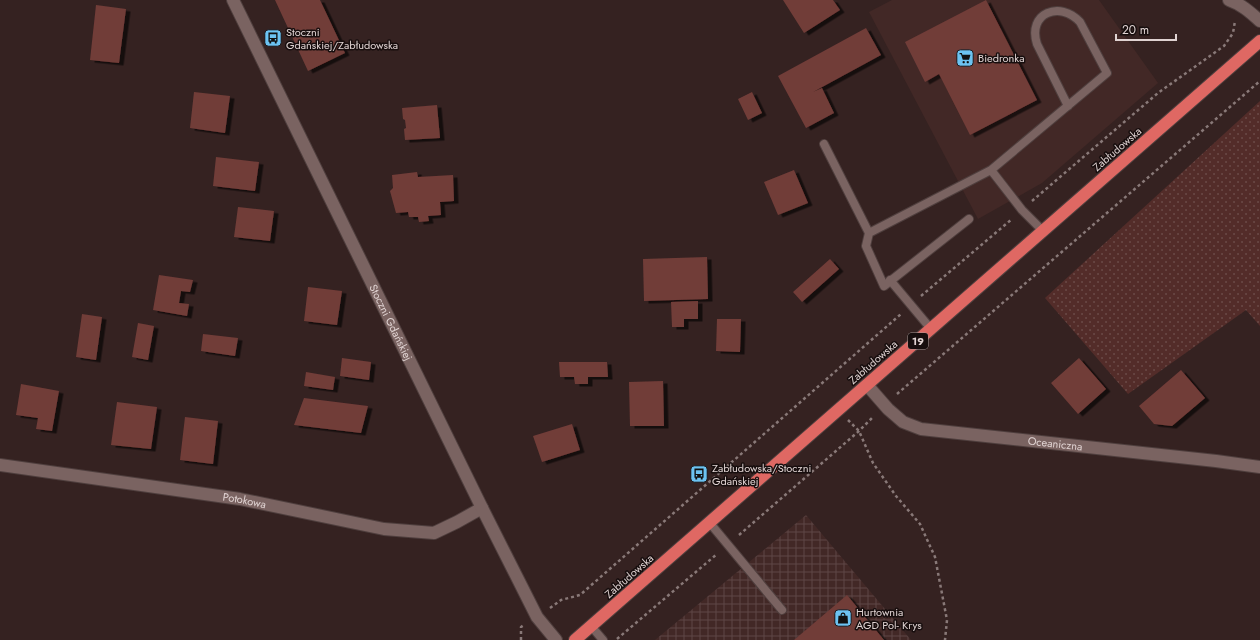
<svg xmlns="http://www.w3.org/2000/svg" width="1260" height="640" font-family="Jost,sans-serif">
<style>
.built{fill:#422826}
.industrial{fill:url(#industrial-grid)}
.grass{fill:url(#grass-dots)}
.building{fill:#713c38;filter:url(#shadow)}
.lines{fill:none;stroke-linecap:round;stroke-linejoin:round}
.lane-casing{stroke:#4f3f3e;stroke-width:10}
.street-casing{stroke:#4f3f3e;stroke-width:14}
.secondary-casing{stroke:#4f3f3e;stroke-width:14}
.highway-casing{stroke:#4f3f3e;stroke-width:14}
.path{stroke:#897978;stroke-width:2.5;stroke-dasharray:3 3;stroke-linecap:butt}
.lane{stroke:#7a6361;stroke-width:8}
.street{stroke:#7a6361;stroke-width:12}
.secondary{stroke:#7a6361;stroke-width:12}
.highway{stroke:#df6863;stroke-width:12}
.labels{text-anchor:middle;stroke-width:3;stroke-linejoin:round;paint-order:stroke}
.shield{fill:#170e0e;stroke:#a49897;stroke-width:1}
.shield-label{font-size:10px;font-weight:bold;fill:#e0d3d2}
.poi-label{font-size:11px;fill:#e0d3d2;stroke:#170e0e;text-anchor:start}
.street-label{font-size:11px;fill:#e0d3d2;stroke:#170e0e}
</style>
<defs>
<pattern id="industrial-grid" width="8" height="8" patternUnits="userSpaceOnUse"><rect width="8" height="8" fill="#422826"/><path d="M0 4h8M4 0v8" fill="none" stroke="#5d4645"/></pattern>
<pattern id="grass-dots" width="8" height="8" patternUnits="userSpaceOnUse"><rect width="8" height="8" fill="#532c29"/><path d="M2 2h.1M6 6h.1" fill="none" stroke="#6b4a47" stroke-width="1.8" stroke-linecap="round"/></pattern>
<filter id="shadow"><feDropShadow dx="4.5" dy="2.5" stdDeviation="0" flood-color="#0009"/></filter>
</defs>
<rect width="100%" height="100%" fill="#352221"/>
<path class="built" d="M892,0H1099L1158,83L1042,183L978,219L869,12Z"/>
<path class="industrial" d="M806,515L911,640H655Z"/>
<path class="grass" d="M1260,101V326L1246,310L1128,394L1045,298Z"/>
<path class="building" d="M275,0H320L345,53L308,71Z
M783,0H833L840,10L804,33Z
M986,0L1037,100L970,135L939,74L925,82L905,42Z
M96,5L126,9L119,63L90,60Z
M866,28L881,55L813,92L822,88L834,113L806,128L778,76Z
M194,92L230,96L225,133L190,128Z
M752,92L762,113L748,120L738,99Z
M437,105L440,138L405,140L404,129L406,128L405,120L403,119L402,108Z
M216,157L259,162L255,191L213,186Z
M794,170L808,203L778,215L764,182Z
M417,172L418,177L453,175L454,201L440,202L441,215L428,216L429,221L419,222L418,217H409L408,212L396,213L390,191L393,188L392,175Z
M238,207L274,211L270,241L234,237Z
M707,257L708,299L644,301L643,259Z
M830,259L839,269L802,302L793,292Z
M159,275L193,280L190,292L181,291L179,303L189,304L187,316L153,310Z
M308,287L342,291L337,325L304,321Z
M698,301V319H684V327H672L671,302Z
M82,314L102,317L96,360L76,357Z
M717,319H741L740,352L716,351Z
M138,323L154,326L148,360L132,357Z
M203,334L238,338L235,356L201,351Z
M342,358L371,362L369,380L340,376Z
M1079,358L1106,389L1078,414L1051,383Z
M559,362H607L608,377H588V384H575L574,377H560Z
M1181,370L1205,398L1172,426L1154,424L1139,406Z
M306,372L335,377L333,390L304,386Z
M663,381L664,426H630L629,382Z
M21,384L59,391L52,431L36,429L38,418L16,415Z
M304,398L368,406L361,433L294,425Z
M117,402L157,407L151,449L111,445Z
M185,417L218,421L213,464L180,460Z
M572,424L580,450L542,462L533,436Z
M847,595L884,640H794Z"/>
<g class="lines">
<defs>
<path id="lane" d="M824,144L869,233L991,170
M1043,231L1022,210L991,170L1107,73L1080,22C1060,0 1027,13 1037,44L1068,106
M869,233L866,246L884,286L969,219
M890,280L931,329
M709,522L782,610
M591,626L603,640"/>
<g id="street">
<path d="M1229,0C1241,4 1250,12 1260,21"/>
<path id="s1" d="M867,385L888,409L903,422L921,429L1216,461L1260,467"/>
<path id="s2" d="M0,465L240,499L384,529L434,533L457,522L482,508"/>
</g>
<g id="secondary">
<path id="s3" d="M233,0L482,508L537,617L556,640"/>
</g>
<path id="highway" d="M575,640L1260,41"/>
</defs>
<use href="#lane" class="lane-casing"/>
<use href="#street" class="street-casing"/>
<use href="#secondary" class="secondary-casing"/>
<use href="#highway" class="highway-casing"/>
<path class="path" d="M1032,201L1158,93L1224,46L1233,33L1235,21
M921,296L1012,219
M897,394L1260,81
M848,420L859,431L873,463L896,496L920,524L935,557L947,620L945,640
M739,535L859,431L873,417
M550,608L561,600L580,595L901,314
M617,639L717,554
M521,640V627L524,625"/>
<use href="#lane" class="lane"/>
<use href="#street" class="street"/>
<use href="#secondary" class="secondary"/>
<use href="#highway" class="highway"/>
</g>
<defs>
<symbol id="bus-square" viewBox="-11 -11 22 22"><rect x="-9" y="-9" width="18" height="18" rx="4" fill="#6cc3f2" stroke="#170e0e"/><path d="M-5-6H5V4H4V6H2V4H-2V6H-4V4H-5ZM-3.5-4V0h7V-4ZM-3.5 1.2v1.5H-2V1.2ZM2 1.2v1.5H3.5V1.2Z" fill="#111"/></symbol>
<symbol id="supermarket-square" viewBox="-11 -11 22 22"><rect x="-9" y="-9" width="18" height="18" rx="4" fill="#6cc3f2" stroke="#170e0e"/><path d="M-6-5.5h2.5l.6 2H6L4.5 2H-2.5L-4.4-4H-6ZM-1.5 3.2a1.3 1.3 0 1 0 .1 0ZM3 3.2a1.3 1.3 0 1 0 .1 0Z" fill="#111"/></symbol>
<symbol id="shop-square" viewBox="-11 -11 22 22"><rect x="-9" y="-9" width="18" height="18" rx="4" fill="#6cc3f2" stroke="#170e0e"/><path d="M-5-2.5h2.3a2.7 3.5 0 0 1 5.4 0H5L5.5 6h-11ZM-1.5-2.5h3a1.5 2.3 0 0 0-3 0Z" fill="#111"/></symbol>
</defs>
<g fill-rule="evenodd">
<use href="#bus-square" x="263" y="28" width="20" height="20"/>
<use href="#supermarket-square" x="955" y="48" width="20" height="20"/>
<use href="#bus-square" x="689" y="464" width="20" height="20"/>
<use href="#shop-square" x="833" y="608" width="20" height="20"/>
</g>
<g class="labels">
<rect class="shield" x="908" y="333" width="20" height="16" rx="3"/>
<g class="shield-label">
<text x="918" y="345">19</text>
</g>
<g class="poi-label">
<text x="286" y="36">Stoczni<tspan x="286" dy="13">Gdańskiej/Zabłudowska</tspan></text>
<text x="978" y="62">Biedronka</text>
<text x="712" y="472">Zabłudowska/Stoczni<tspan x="712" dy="13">Gdańskiej</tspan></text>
<text x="856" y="616">Hurtownia<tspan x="856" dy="13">AGD Pol- Krys</tspan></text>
</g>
<g class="street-label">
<text transform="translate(1117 149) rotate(-41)" y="4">Zabłudowska</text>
<text dy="4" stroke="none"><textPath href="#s3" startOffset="359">Stoczni Gdańskiej</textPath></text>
<text transform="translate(873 362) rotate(-41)" y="4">Zabłudowska</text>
<text dy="4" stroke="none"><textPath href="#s1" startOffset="206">Oceaniczna</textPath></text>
<text dy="4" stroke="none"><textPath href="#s2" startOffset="247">Potokowa</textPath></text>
<text transform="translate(629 576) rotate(-41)" y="4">Zabłudowska</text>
</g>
</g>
<path d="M1116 34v6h60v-6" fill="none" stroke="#e0d3d2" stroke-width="2"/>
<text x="1122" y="34" font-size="12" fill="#e0d3d2" stroke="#170e0e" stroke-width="3" paint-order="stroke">20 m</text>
</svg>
